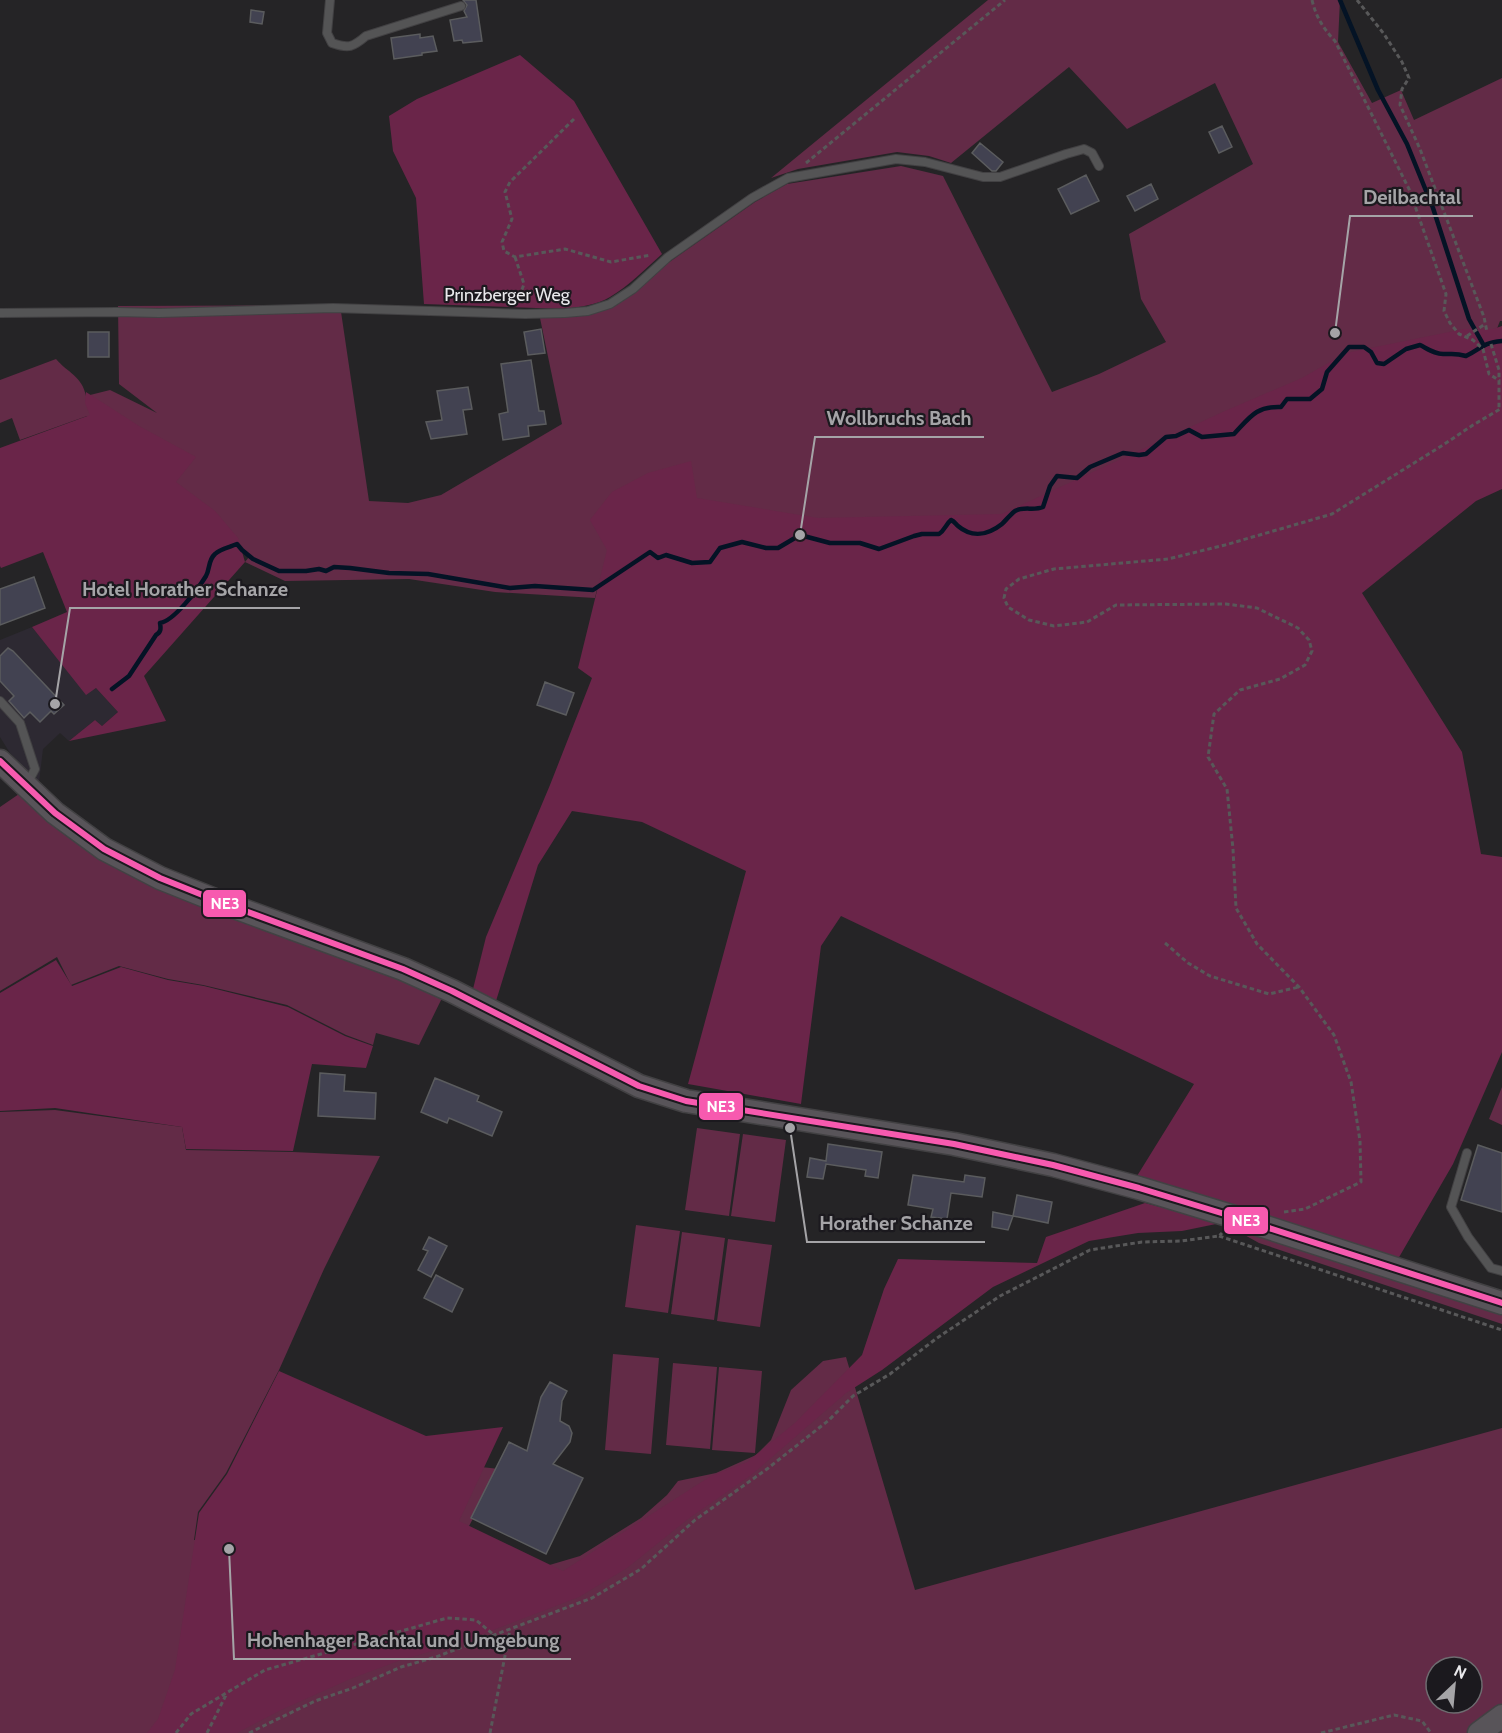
<svg xmlns="http://www.w3.org/2000/svg" width="1502" height="1733" font-family="Cabin,sans-serif">
<style>
.built{fill:#2d2932}
.green{fill:#632b47;fill-rule:evenodd}
.forest{fill:#6a2549}
.lines{fill:none;stroke-linecap:round;stroke-linejoin:round}
.stream{stroke:#041325;stroke-width:4.5}
.building{fill:#424251;stroke:#5b5c5e;stroke-width:1.5}
.lane-casing{stroke:#424143;stroke-width:10}
.secondary-casing{stroke:#424143;stroke-width:25}
.path{stroke:#585859;stroke-width:3;stroke-dasharray:4.5 3;stroke-linecap:butt}
.lane{stroke:#545455;stroke-width:8}
.secondary{stroke:#585459;stroke-width:22}
.bus-1-casing{stroke:#1b191e;stroke-width:10}
.bus-1{stroke:#f75aaf;stroke-width:6}
.labels{text-anchor:middle;stroke-width:4.5;stroke-linejoin:round;paint-order:stroke}
.street-label{font-size:18px;fill:#eae9ec;stroke:#1b191e}
.leader{fill:none;stroke:#a5a4a7;stroke-width:2}
.callout-dot{fill:#a5a4a7;stroke:#1b191e;stroke-width:2}
.callout-label{font-size:20px;text-anchor:middle;font-weight:bold;fill:#a5a4a7;stroke:#1b191e;stroke-width:4.5;stroke-linejoin:round;paint-order:stroke}
.line-badge{stroke:#1b191e;stroke-width:2}
.badge-label{font-size:16px;text-anchor:middle;font-weight:bold;fill:#fff}
</style>
<rect width="100%" height="100%" fill="#252426"/>
<path class="built" d="M32,627L86,694L96,688L118,712L102,726L95,720L69,741L60,733L43,749L39,783L10,753L0,737V640Z"/>
<path class="green" d="M988,0H1340L1338,42L1372,103L1401,90L1414,120L1502,78V321H1500L1494,336L1344,364L1042,508L598,585L595,598L495,592L409,579L285,581L245,562L249,557L235,546L87,416L20,440L12,418L0,423V380L56,359C68,373 82,376 86,396L110,390L157,413L119,384L118,306L340,305L369,501L408,503L441,495L562,424L540,318L565,317L636,292L668,263L755,202L787,184L901,166L943,176L1052,392L1099,374L1166,342L1141,299L1129,234L1253,164L1215,83L1127,129L1069,67L951,163L929,156L897,152L798,169L771,178Z
M19,794L51,819L443,996L419,1045L376,1033L373,1045L346,1035L287,1005L203,985L168,979L119,966L71,985L57,957L0,991V807Z
M1502,1087V1125L1489,1119Z
M55,1110L182,1127L186,1150L293,1152L380,1156L324,1269L279,1370L226,1473L198,1512L194,1540L211,1541L402,1458L499,1469L468,1528L472,1588L580,1556L641,1518L667,1495L678,1481L716,1473L756,1455L771,1440L791,1390L823,1361L846,1357L915,1590L1502,1428V1733H0V1112ZM1436,1667H1472V1703H1436Z
M697,1128L740,1134L729,1216L685,1210Z
M743,1134L786,1140L775,1222L731,1216Z
M636,1225L680,1231L668,1313L625,1307Z
M1245,1230L1502,1311V1324L1259,1243L1241,1233Z
M682,1232L725,1238L714,1320L671,1314Z
M728,1239L772,1245L760,1327L717,1321Z
M613,1354L659,1358L651,1454L605,1450Z
M673,1363L717,1367L710,1449L666,1445Z
M719,1367L762,1371L755,1453L712,1450Z"/>
<path class="forest" d="M520,55L574,101L662,254C645,269 629,286 610,297C597,305 579,307 564,309L424,304L416,198L393,151L389,116L417,99Z
M1502,326V489L1476,501L1362,593L1462,752L1481,854L1502,857V1052L1453,1164L1398,1259L1137,1176L1194,1084L841,916L821,946L801,1104L688,1084L746,871L642,822L572,811L538,865L496,1001L473,989L486,937L550,785L592,678L578,668L607,550L590,520L612,492L648,473L691,461L697,498L818,518L1002,514L1225,411L1302,378L1346,353L1464,329H1493Z
M86,392L139,426L196,457L176,482L215,511L238,538L245,562L144,676L166,721L69,741L95,720L102,726L118,712L96,688L86,695L32,627L67,612L43,552L1,568L0,566V448L90,415L85,403Z
M56,960L72,986L121,967L168,980L204,986L288,1007L345,1036L373,1046L366,1068L312,1064L293,1151L186,1149L182,1127L55,1108L0,1111V993Z
M1145,1203L1221,1223L1182,1231L1138,1233L1089,1241L993,1287L882,1370L846,1393L750,1476L688,1519L627,1568L579,1597L462,1642L398,1661L350,1679L281,1710L237,1733H147L158,1719L175,1670L199,1513L227,1474L279,1371L426,1436L503,1427L459,1521L563,1571L711,1476L747,1462L795,1423L862,1355L884,1289L898,1259L1037,1263L1046,1237Z"/>
<g class="lines">
<path class="stream" d="M1340,0L1378,90L1407,144L1433,208L1469,319L1483,344
M112,689L129,676L156,635C161,632 161,629 160,623C174,621 198,589 206,576C210,569 208,560 215,554C220,549 230,547 237,544L242,550L253,559L279,571H306L319,569L326,571L334,567L350,568L389,573L428,574L510,588L535,586L593,590L650,552L658,558L666,555L692,563L710,562L720,548L742,542L766,548H778L800,535L830,543H860L879,549L914,536L922,534H939C945,530 946,524 951,520C954,521 956,524 958,526C972,538 988,535 1002,524C1006,520 1010,515 1015,511C1023,506 1034,511 1043,507L1050,486L1057,476L1077,478L1090,467L1123,453L1139,455L1146,454L1166,437L1176,436L1189,430L1202,437L1234,434C1250,417 1256,406 1281,407L1287,399H1310L1322,389L1327,372L1349,347H1364L1371,352L1377,363L1384,364L1406,349L1420,345C1428,349 1436,355 1445,354C1454,354 1456,353 1466,356C1482,348 1482,343 1502,341"/>
</g>
<path class="building" d="M463,0H476L482,41L463,43L462,40L454,41L450,20L467,17L464,11L467,5Z
M251,10L264,12L262,24L250,22Z
M420,34V38L433,36L437,51L422,53V55L394,59L391,38Z
M1222,126L1232,147L1219,153L1209,132Z
M980,143L1003,162L996,171H992L972,153Z
M1086,175L1099,201L1071,214L1058,189Z
M1151,184L1158,199L1135,211L1127,196Z
M541,329L545,353L528,355L524,332Z
M88,332H109V357H88Z
M531,360L539,411H544L546,424L528,426L529,436L503,440L499,414L508,412L501,364Z
M468,387L472,409L463,410L467,434L431,439L426,422L442,420L437,391Z
M34,577L45,608L0,625V589Z
M8,648L13,651L64,705L54,714L51,711L40,722L30,712L24,718L9,701L14,696L0,681V656Z
M545,682L574,693L566,715L537,705Z
M320,1073L345,1075L344,1091L376,1093L375,1119L318,1116Z
M435,1078L479,1096L477,1101L502,1112L492,1136L449,1118L447,1123L421,1112Z
M828,1144L882,1152L878,1178L865,1176L866,1170L826,1164L823,1179L807,1177L810,1158L826,1161Z
M1478,1145L1502,1153V1212L1461,1200Z
M913,1175L964,1182L965,1175L985,1178L982,1197L951,1193L947,1219L931,1217L933,1209L908,1205Z
M1017,1195L1052,1202L1048,1223L1013,1216Z
M993,1212L1013,1216L1008,1230L992,1227Z
M429,1237L447,1246L431,1277L418,1270L428,1251L423,1249Z
M436,1275L463,1289L452,1312L424,1298Z
M550,1382L567,1391L562,1401L560,1421L569,1426L572,1433L570,1442L553,1464L583,1478L546,1554L471,1518L509,1442L527,1451L541,1397Z"/>
<g class="lines">
<defs>
<path id="lane" d="M330,0L327,33L332,43C349,49 353,47 366,36L461,6
M0,313L117,312L159,313L333,308L525,314L565,313L588,311L610,304L633,289L668,257L752,198L788,178L896,159L925,162L983,177H1000L1066,154L1084,149L1092,153L1099,166
M0,701L20,723L35,769L27,784
M1467,1153L1451,1207L1468,1237L1491,1268L1502,1271"/>
<path id="secondary" d="M0,761L55,813L104,849L160,878L215,900L403,969L452,991L639,1086L686,1101L954,1144L1053,1165L1139,1188L1241,1219L1502,1303
M1479,1733L1502,1716"/>
</defs>
<use href="#lane" class="lane-casing"/>
<use href="#secondary" class="secondary-casing"/>
<path class="path" d="M1312,0C1316,17 1323,28 1335,41L1409,189L1446,294L1444,311L1450,323L1459,334L1473,340L1483,349L1489,374L1500,381
M1357,0L1384,34L1402,62L1409,78L1402,89L1400,105L1420,149L1484,317L1487,332
M574,119L510,182L505,192L512,219L502,242L504,251L515,257L565,249L611,262L651,255
M806,163L1005,0
M515,257L524,284L517,303
M1467,336L1485,324
M1491,344L1499,370V409
M1165,943L1188,963L1210,976L1269,994L1299,987
M1284,1212L1305,1209L1361,1182L1360,1141L1351,1082L1334,1035L1299,987L1257,944L1236,908L1233,849L1227,789L1208,757L1214,714L1240,690L1280,679L1305,665L1312,651L1309,640L1298,628L1257,608L1226,604L1116,605L1087,622L1054,626L1029,620L1008,607L1004,598L1006,589L1019,579L1054,569L1168,559L1225,545L1332,514L1443,445L1473,425L1502,408
M1219,1236L1502,1330
M176,1733L191,1714L265,1670L447,1618L476,1620L494,1635
M207,1733L227,1693
M249,1733L315,1701L353,1688L401,1667L436,1657L592,1598L641,1569L695,1520L767,1469L829,1420L853,1396L890,1374L937,1338L1000,1296L1090,1250L1142,1242L1181,1241L1219,1236L1222,1233
M490,1733L510,1630
M1321,1733L1394,1715L1422,1721L1431,1733"/>
<use href="#lane" class="lane"/>
<use href="#secondary" class="secondary"/>
<defs>
<path id="bus-1" d="M0,761L55,813L104,849L160,878L215,900L403,969L452,991L639,1086L686,1101L954,1144L1053,1165L1139,1188L1241,1219L1502,1303"/>
</defs>
<use href="#bus-1" class="bus-1-casing"/>
<use href="#bus-1" class="bus-1"/>
</g>
<g class="labels">
<g class="street-label">
<text x="507" y="301">Prinzberger Weg</text>
</g>
</g>
<path class="leader" d="M1335 333L1350 216H1473M800 535L815 437H984M55 704L70 608H300M790 1128L807 1242H985M229 1549L234 1659H571"/>
<g class="callout-dot">
<circle cx="1335" cy="333" r="6"/>
<circle cx="800" cy="535" r="6"/>
<circle cx="55" cy="704" r="6"/>
<circle cx="790" cy="1128" r="6"/>
<circle cx="229" cy="1549" r="6"/>
</g>
<g class="callout-label">
<text x="1412" y="204">Deilbachtal</text>
<text x="899" y="425">Wollbruchs Bach</text>
<text x="185" y="596">Hotel Horather Schanze</text>
<text x="896" y="1230">Horather Schanze</text>
<text x="403" y="1647">Hohenhager Bachtal und Umgebung</text>
</g>
<g class="line-badge">
<rect x="202" y="889" width="45" height="29" rx="6" fill="#f75aaf"/>
<rect x="698" y="1092" width="46" height="29" rx="6" fill="#f75aaf"/>
<rect x="1223" y="1206" width="46" height="29" rx="6" fill="#f75aaf"/>
</g>
<g class="badge-label">
<text x="225" y="909">NE3</text>
<text x="721" y="1112">NE3</text>
<text x="1246" y="1226">NE3</text>
</g>
<g transform="translate(1454 1685) rotate(26)"><circle r="28" fill="#1b191e" stroke="#6e6c70" stroke-width="1.5"/>
<path d="M0-4.5L10 22L0 15L-10 22Z" fill="#a5a4a7"/>
<text y="-9" font-size="16" font-weight="bold" text-anchor="middle" fill="#eae9ec">N</text>
</g>
</svg>
